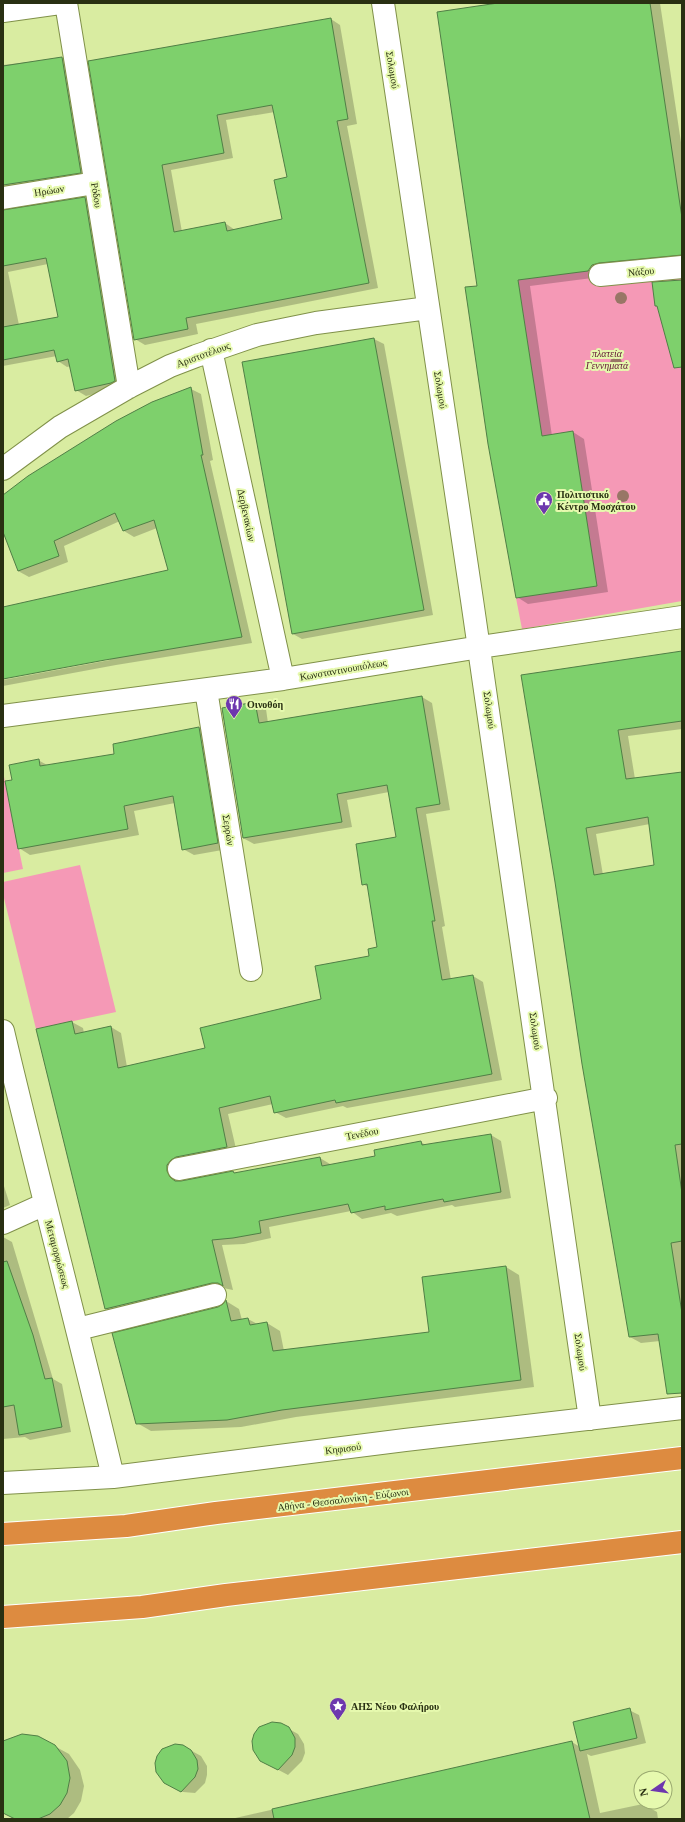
<svg xmlns="http://www.w3.org/2000/svg" width="685" height="1822" font-family="'Times New Roman',serif">
<style>
.green{fill:#f599b6}
.shadow{fill:#0003;fill-rule:evenodd}
.building{fill:#7ed06c;stroke:#507f46;fill-rule:evenodd}
.lines{fill:none;stroke-linecap:round;stroke-linejoin:round}
.street-casing{stroke:#809149;stroke-width:24}
.highway-casing{stroke:#fff;stroke-width:24}
.street{stroke:#fff;stroke-width:22}
.highway{stroke:#dd8b40;stroke-width:22}
.tree{fill:#987666}
.labels{text-anchor:middle;stroke-width:4;stroke-linejoin:round;paint-order:stroke}
.street-label{font-size:10px;fill:#293012;stroke:#e6f9ae}
.park-label{font-size:10px;font-style:italic;fill:#631636;stroke:#e6f9ae}
.poi-label{font-size:10px;font-weight:bold;fill:#293012;stroke:#e6f9ae;text-anchor:start}
</style>
<rect width="100%" height="100%" fill="#d9eca1"/>
<path class="green" d="M593,270L682,273V601L522,629L516,598L597,586L573,432L542,436L518,280Z
M3,772L23,869L3,873Z
M80,865L116,1012L36,1029L3,894V882Z"/>
<path class="shadow" d="M504,3H660L682,149V262L600,277L530,286L552,436L573,432L584,439L608,592L528,604L517,597L478,287Z
M331,19L340,25L357,124L347,126L378,288L196,324L198,334L145,345L135,339L89,61ZM275,112L288,178L283,220L235,230L225,223L182,232L171,170L233,158L226,120Z
M62,58L72,63L90,178L3,196V65Z
M85,198L95,204L121,388L86,396L76,390L71,366L67,367L58,361L57,356L3,366V211ZM48,264L59,318L19,325L8,272Z
M374,339L384,344L433,615L302,639L293,634Z
M191,389L201,394L213,460L210,461L252,643L116,665L3,686V680L110,660V658L3,678V608L169,571L157,528L134,537L124,531L120,521L64,546L68,562L29,577L18,571L3,529V496Z
M682,653V729L628,736L635,779L682,773V1371L660,1341L641,1343L630,1337L522,676ZM650,824L655,866L603,875L596,834Z
M422,697L432,703L450,810L426,814L445,926L442,927L451,980L473,976L483,982L502,1080L347,1108L343,1106L286,1118L275,1112L273,1104L228,1114L237,1153L177,1178L179,1182L233,1172L236,1174L320,1158L330,1164L331,1166L377,1157L421,1142L427,1146L491,1135L501,1141L511,1198L455,1207L452,1205L397,1216L391,1213L362,1219L351,1211L269,1227L271,1238L244,1244L222,1245L233,1290L223,1288L116,1315L106,1309L37,1030L72,1022L83,1028L84,1033L111,1027L121,1033L127,1067L206,1048L322,1000L370,957L378,948L368,887L363,884L397,838L389,792L347,800L352,827L254,844L243,838L255,703L266,709L268,723Z
M199,728L210,734L228,849L194,855L183,849L175,803L134,811L139,835L30,855L19,848L13,781L38,760L49,766L115,755Z
M3,1183L10,1205L3,1208Z
M3,1237L12,1242L53,1379L62,1384L71,1432L30,1440L25,1437L3,1439Z
M506,1267L519,1275L534,1387L296,1417L241,1427L151,1431L137,1423L218,1308L226,1301L239,1309L242,1320L248,1319L259,1325L267,1323L280,1331L284,1351L430,1333Z
M629,1710L639,1715L646,1743L591,1756L587,1754L600,1813L643,1804L657,1812L658,1819H231L572,1742L580,1747Z
M280,1724L298,1734L304,1744L305,1753L302,1761L288,1775L271,1766Z
M38,1737L69,1754L80,1770L84,1786L81,1801L74,1813L67,1819H15L3,1812V1742Z
M183,1746L201,1756L207,1766V1775L205,1783L195,1793L183,1792L174,1788Z"/>
<path class="building" d="M498,3H650L682,218V255L599,263L592,265L588,271L518,280L542,436L573,431L597,586L516,598L488,444L465,287L477,286L437,12Z
M331,18L348,119L337,121L369,283L186,318L188,329L134,340L88,61ZM272,105L287,177L274,180L282,219L227,231L225,222L174,232L162,165L224,153L217,115Z
M62,57L81,173L3,185V66Z
M85,197L115,381L111,383L75,391L68,359L57,362L54,350L3,360V327L58,317L46,258L3,266V210Z
M682,280V367L674,368L657,306H655L652,282Z
M374,338L424,610L292,634L242,362Z
M191,387L203,455H201L242,637L105,660L3,679V607L168,570L154,520L123,531L115,513L54,541L59,556L18,571L3,532V495L28,476L116,421L152,402Z
M682,651V721L618,730L626,779L682,772V1144L675,1145L682,1193V1241L671,1243L682,1313V1393L667,1394L658,1334L629,1337L582,1064L555,882L521,675ZM648,817L654,865L594,875L586,828Z
M422,696L440,804L416,808L435,921H432L442,980L473,975L492,1074L336,1103L335,1100L274,1113L270,1096L219,1108L227,1147L176,1157L171,1160L167,1165V1171L170,1177L175,1181H181L233,1171L234,1173L320,1157L322,1166L375,1156L374,1150L421,1141L422,1145L491,1134L501,1192L444,1202L443,1199L385,1210V1206L351,1213L348,1204L259,1221L261,1233L233,1238L212,1240L223,1286L218,1283H212L105,1309L36,1029L72,1021L75,1034L111,1026L118,1068L205,1048L200,1028L321,999L315,966L369,956L368,949L377,947L367,884L362,885L356,844L396,837L387,785L337,794L342,822L243,838L222,708L255,702L259,723Z
M199,727L218,843L182,850L173,796L124,806L128,829L18,849L5,781L12,780L9,765L39,759L40,766L114,754L113,744Z
M7,1261L33,1335L45,1379L52,1378L62,1427L19,1435L14,1405L3,1407V1262Z
M506,1266L521,1380L282,1410L227,1420L136,1424L112,1333L218,1307L223,1304L226,1300L231,1321L248,1318L250,1325L267,1322L273,1351L429,1332L422,1277Z
M630,1708L637,1738L580,1751L573,1722Z
M272,1722L281,1723L289,1727L295,1738V1747L292,1755L278,1770L260,1761L253,1750L252,1741L254,1734L259,1727Z
M22,1734L38,1736L55,1745L67,1761L70,1778L67,1793L60,1805L50,1814L38,1819H15L3,1813V1741Z
M572,1741L590,1819H274L272,1809Z
M175,1744L183,1745L191,1750L197,1760L198,1769L195,1777L181,1792L164,1783L156,1772L155,1763L157,1756L162,1749Z"/>
<g class="lines">
<defs>
<path id="street" d="M66,3L129,387
M383,3C453,475 525,946 590,1419
M3,11L60,3
M3,198L95,183
M600,275L682,267
M211,350L283,679
M3,469L60,427L129,387L170,366L196,356L257,335L316,323L428,308
M206,690L251,970
M3,716L283,679L480,647L682,617
M3,1031C38,1180 78,1328 113,1477
M179,1169L546,1098
M3,1223L45,1204
M78,1329L215,1295
M3,1483L113,1477L405,1440L682,1408"/>
<path id="highway" d="M3,1534L126,1526L216,1513L682,1458
M3,1617L142,1607L226,1595L682,1542"/>
</defs>
<use href="#street" class="street-casing"/>
<use href="#highway" class="highway-casing"/>
<use href="#street" class="street"/>
<use href="#highway" class="highway"/>
</g>
<g class="tree">
<circle cx="621" cy="298" r="6"/>
<circle cx="616" cy="363" r="6"/>
<circle cx="623" cy="496" r="6"/>
</g>
<defs>
<symbol id="civic-pin" viewBox="-11 -11 22 30"><path d="M0 17L-7.5 6A9.5 9.5 0 1 1 7.5 6Z" fill="#6d37ae" stroke="#e6f9ae"/><path d="M-.6-6.5H3V-4.5H.6V-3L4-1V1h2V6H-6V1h2V-1L-.6-3ZM-1.2 2.5V6h2.4V2.5Z" fill="#fff"/></symbol>
<symbol id="restaurant-pin" viewBox="-11 -11 22 30"><path d="M0 17L-7.5 6A9.5 9.5 0 1 1 7.5 6Z" fill="#6d37ae" stroke="#e6f9ae"/><path d="M-5-6h1v4h1v-4h1v4h1v-4h1v5L-1.5 .5V6h-2V.5L-5-1ZM5-6V6H3V1.5H1.5Q1.5-4 5-6Z" fill="#fff"/></symbol>
<symbol id="sight-pin" viewBox="-11 -11 22 30"><path d="M0 17L-7.5 6A9.5 9.5 0 1 1 7.5 6Z" fill="#6d37ae" stroke="#e6f9ae"/><path d="M0-6L1.8-2.2L6-1.7L2.9 1.2L3.7 5.4L0 3.3L-3.7 5.4L-2.9 1.2L-6-1.7L-1.8-2.2Z" fill="#fff"/></symbol>
</defs>
<g fill-rule="evenodd">
<use href="#civic-pin" x="534" y="490" width="20" height="27"/>
<use href="#restaurant-pin" x="224" y="694" width="20" height="27"/>
<use href="#sight-pin" x="328" y="1696" width="20" height="27"/>
</g>
<g class="labels">
<g class="street-label">
<text transform="translate(393 70) rotate(81)" y="4">Σολωμού</text>
<text transform="translate(49 190) rotate(-9)" y="4">Ηρώων</text>
<text transform="translate(97 195) rotate(81)" y="4">Ρόδου</text>
<text transform="translate(641 271) rotate(-5)" y="4">Νάξου</text>
<text transform="translate(203 354) rotate(-20)" y="4">Αριστοτέλους</text>
<text transform="translate(441 390) rotate(81)" y="4">Σολωμού</text>
<text transform="translate(247 515) rotate(78)" y="4">Δερβενακίων</text>
<text transform="translate(343 669) rotate(-10)" y="4">Κωνσταντινουπόλεως</text>
<text transform="translate(490 710) rotate(82)" y="4">Σολωμού</text>
<text transform="translate(229 830) rotate(81)" y="4">Σερρών</text>
<text transform="translate(536 1031) rotate(82)" y="4">Σολωμού</text>
<text transform="translate(362 1133) rotate(-11)" y="4">Τενέδου</text>
<text transform="translate(58 1254) rotate(75)" y="4">Μεταμορφώσεως</text>
<text transform="translate(581 1352) rotate(82)" y="4">Σολωμού</text>
<text transform="translate(343 1448) rotate(-7)" y="4">Κηφισού</text>
<text transform="translate(343 1499) rotate(-7)" y="4">Αθήνα - Θεσσαλονίκη - Εύζωνοι</text>
</g>
<g class="park-label">
<text x="607" y="357">πλατεία<tspan x="607" dy="12">Γεννηματά</tspan></text>
</g>
<g class="poi-label">
<text x="557" y="498">Πολιτιστικό<tspan x="557" dy="12">Κέντρο Μοσχάτου</tspan></text>
<text x="247" y="708">Οινοθόη</text>
<text x="351" y="1710">ΑΗΣ Νέου Φαλήρου</text>
</g>
</g>
<rect width="685" height="1822" fill="none" stroke="#293012" stroke-width="8"/>
<g transform="translate(653 1790) rotate(257)"><circle r="19" fill="#e6f9ae" stroke="#9aa970"/>
<path d="M0-3L7 15L0 10L-7 15Z" fill="#6d37ae"/>
<text y="-6" font-size="11" font-weight="bold" text-anchor="middle" fill="#293012">N</text>
</g>
</svg>
